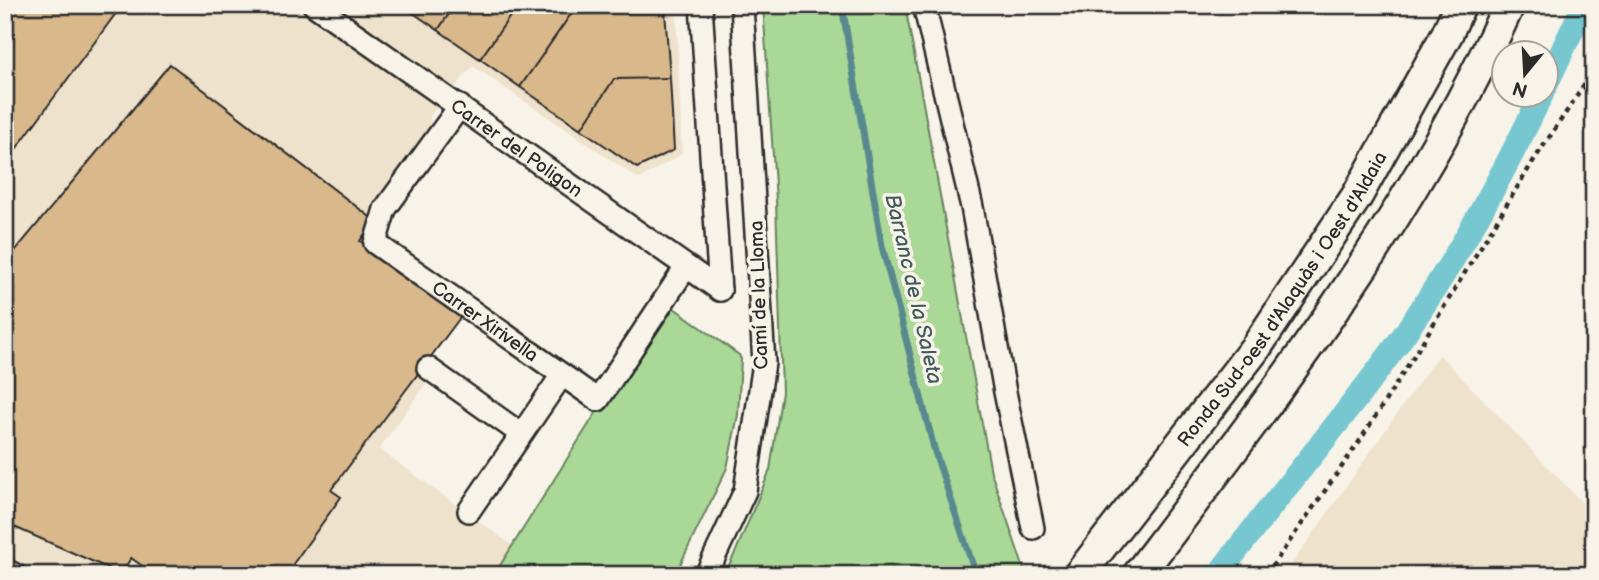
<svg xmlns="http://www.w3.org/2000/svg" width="1599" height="580" font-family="'Balsamiq Sans',sans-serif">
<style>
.built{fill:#eee2cc}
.green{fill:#a9d897;stroke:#6a8261;stroke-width:2}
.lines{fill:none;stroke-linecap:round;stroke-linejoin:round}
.stream{stroke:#59898f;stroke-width:7}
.canal{stroke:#77c7d1;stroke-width:24}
.building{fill:#d9b98c;stroke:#2b2b2b;stroke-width:2}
.minor-casing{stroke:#2b2b2b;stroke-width:26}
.secondary-casing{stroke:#2b2b2b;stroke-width:35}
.path{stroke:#2b2b2b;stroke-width:4.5;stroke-dasharray:5 5;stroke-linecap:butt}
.minor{stroke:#f7f3e8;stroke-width:21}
.secondary{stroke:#f7f3e8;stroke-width:30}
.labels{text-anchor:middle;stroke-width:7;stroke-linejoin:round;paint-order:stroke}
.street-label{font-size:19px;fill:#2b2b2b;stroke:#f7f3e8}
.water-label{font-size:21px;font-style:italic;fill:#425a5d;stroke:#f7f3e8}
</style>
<rect width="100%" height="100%" fill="#f7f3e8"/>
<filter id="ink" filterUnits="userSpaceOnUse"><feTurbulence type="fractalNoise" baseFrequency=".0143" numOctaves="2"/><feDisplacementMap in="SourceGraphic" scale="14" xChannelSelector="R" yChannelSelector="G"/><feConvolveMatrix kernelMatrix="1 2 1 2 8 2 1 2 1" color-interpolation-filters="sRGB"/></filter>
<g filter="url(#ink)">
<path class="built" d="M5,5H676L682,154L639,179L473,66L430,116L432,131L368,216L360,241L462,315L423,370L431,377L379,449L513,546L494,575H11L5,572Z
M1439,354L1594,515V575H1284Z"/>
<path class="green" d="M763,5H905L991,472L1026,575H724L736,551L770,470L782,392L776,201Z
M662,308H674L739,355L741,359L738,415L727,468L675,575H494Z"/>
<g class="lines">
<path class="stream" d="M842,5L882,246L935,452L976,575"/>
<path class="canal" d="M1546,85L1584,5
M1218,575C1278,495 1343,420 1401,339C1455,262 1501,179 1542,94"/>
</g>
<path class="building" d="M5,5H122L5,164Z
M402,5H455L438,30Z
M455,5H518L480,59L438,30Z
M518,5H665V11L571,14L520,87L480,59Z
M665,11L670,78L614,79L581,129L520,87L571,14Z
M170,64L374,220L360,241L462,315L331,490L341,497L293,564L308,575H155L131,558L121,574L5,523V263Z
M670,78L674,150L637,168L581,129L614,79Z"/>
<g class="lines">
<defs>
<g id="minor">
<path id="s1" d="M314,5L720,290"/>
<path d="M701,5L720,290"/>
<path d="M924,5L972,207L1005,392L1033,528"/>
<path id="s2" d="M460,106L385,209L375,243L598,400L686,267"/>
<path d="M428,368L521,434"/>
<path d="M469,511L562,375"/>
<path d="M5,570L15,575"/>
<path d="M706,575L745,491L764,363L742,5"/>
</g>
<g id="secondary">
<path id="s3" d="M1079,575L1257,346L1357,196L1447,34L1460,5"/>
<path d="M1138,575C1276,393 1414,215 1509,5"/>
</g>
</defs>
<use href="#minor" class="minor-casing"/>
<use href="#secondary" class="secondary-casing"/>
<path class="path" d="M1585,84L1594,93
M1266,575L1359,442L1412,359L1534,160L1585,84L1594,65"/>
<use href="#minor" class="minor"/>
<use href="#secondary" class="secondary"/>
</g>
</g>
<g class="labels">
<g class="street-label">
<text dy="7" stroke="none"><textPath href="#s1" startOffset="248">Carrer del Poligon</textPath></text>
<text transform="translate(758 295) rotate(-92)" y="7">Camí de la Lloma</text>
<text dy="7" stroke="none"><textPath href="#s3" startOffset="343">Ronda Sud-oest d'Alaquàs i Oest d'Aldaia</textPath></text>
<text dy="7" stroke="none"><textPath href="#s2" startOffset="298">Carrer Xirivella</textPath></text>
</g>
<g class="water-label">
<text transform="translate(914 289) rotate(77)" y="7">Barranc de la Saleta</text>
</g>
</g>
<rect width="1599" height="580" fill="none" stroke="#f7f3e8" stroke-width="28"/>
<rect x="14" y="14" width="1571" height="552" fill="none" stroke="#2b2b2b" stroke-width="2.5" filter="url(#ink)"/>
<g transform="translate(1525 74) rotate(198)"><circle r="33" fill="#f7f3e8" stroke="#a5a39c" stroke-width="2"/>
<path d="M0-5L12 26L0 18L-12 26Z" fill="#2b2b2b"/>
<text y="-10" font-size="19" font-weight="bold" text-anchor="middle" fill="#2b2b2b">N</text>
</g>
</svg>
